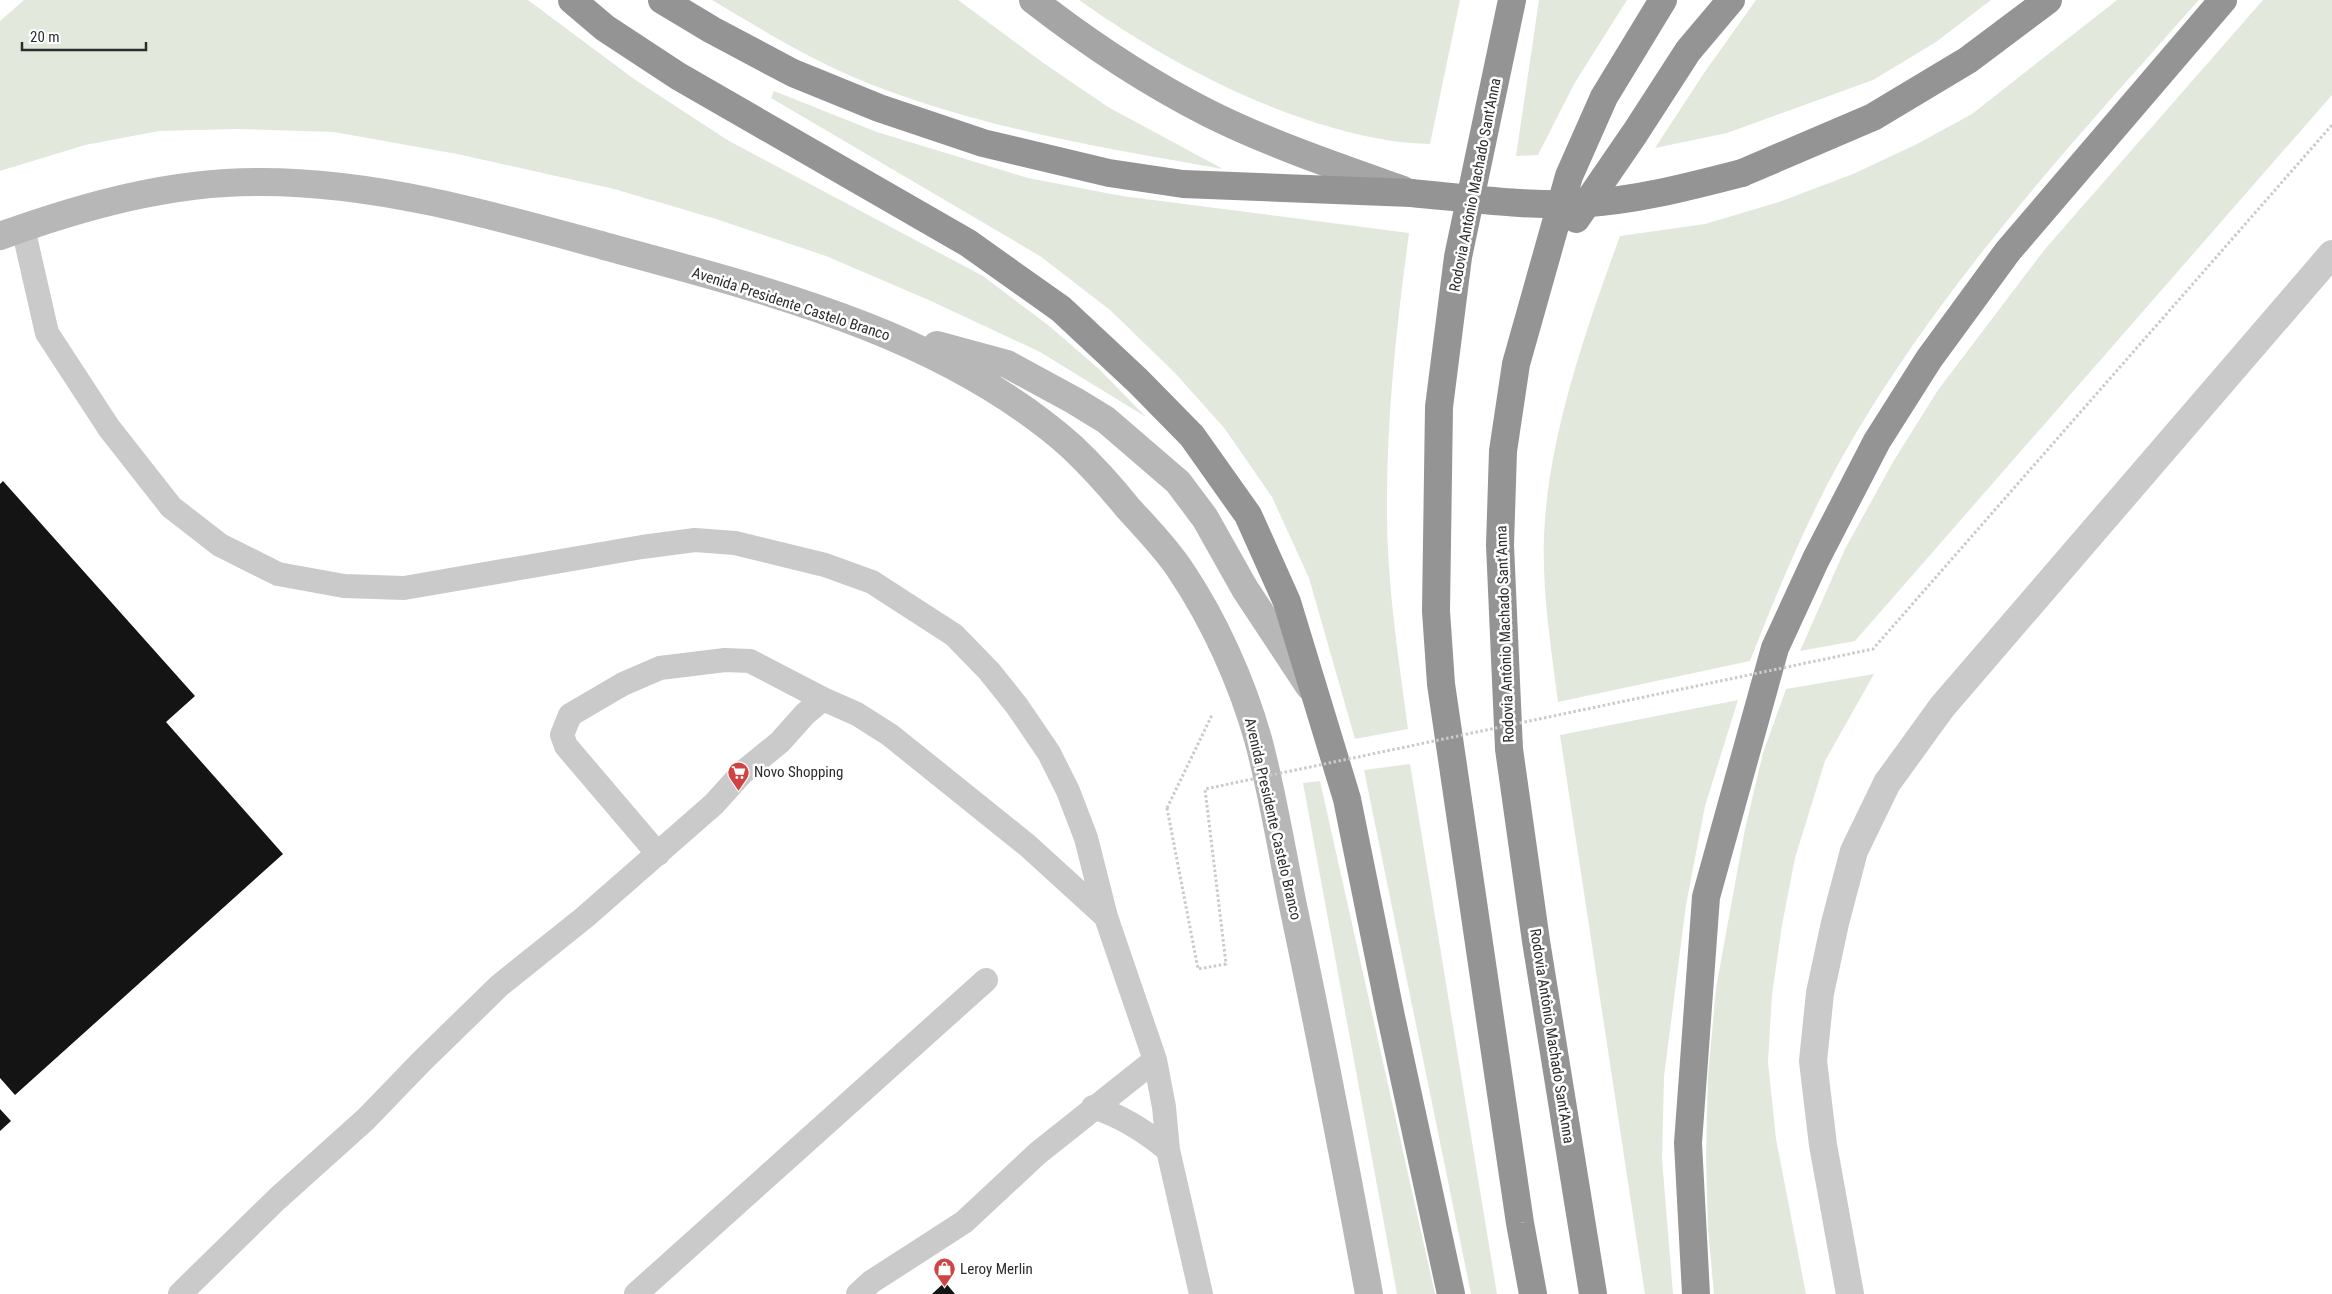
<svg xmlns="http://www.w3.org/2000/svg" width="2332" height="1294" font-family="'Roboto Condensed',sans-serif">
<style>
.green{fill:#e2e9dc}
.building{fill:#141414}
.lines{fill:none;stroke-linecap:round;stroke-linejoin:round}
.path{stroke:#cacaca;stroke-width:3;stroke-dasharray:2.5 2.5;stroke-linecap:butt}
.service{stroke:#cacaca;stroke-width:24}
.minor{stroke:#cacaca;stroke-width:28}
.secondary{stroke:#b7b7b7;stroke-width:28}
.primary{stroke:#a5a5a5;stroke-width:28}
.motorway{stroke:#949494;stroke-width:28}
.path-bridge{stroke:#cacaca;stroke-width:3;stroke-dasharray:2.5 2.5;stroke-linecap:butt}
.motorway-bridge{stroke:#949494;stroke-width:28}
.labels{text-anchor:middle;stroke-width:5;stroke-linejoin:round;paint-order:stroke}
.street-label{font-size:15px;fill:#2d2d2d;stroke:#fff}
.poi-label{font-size:15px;fill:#2d2d2d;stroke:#fff;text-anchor:start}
</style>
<rect width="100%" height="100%" fill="#fff"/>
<path class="green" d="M24,0H528L634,79L729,141L983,276L1048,325L1099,369L1146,417L1040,352L931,301L826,256L716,219L614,189L457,154L334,132L237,129L159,131L85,145L0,171V21Z
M712,0H958L1042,62L1108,107L1223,169C1108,149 993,130 883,89C823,67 767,33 712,0Z
M1079,0H1460L1430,144C1418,143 1405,143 1392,141C1283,124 1169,64 1079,0Z
M1539,0H1627L1574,84L1538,155L1516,156Z
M1756,0H1991L1936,42L1873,80L1727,133L1655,148L1704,73Z
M2117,0H2199C2070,145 1937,289 1841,459C1805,524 1777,592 1750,661L1558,702C1551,647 1542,592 1544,536C1548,437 1586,329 1620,236L1705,224L1779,202L1853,174L1917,144L1972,114Z
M2263,0H2332V95L1855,641L1800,651L1845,549L1893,462L1938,390L2045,249Z
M774,91L877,132L1028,178L1122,196L1409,233C1397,323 1387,412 1387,502C1386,578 1398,654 1408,729L1355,739L1309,578L1272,497L1225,429L1175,373L1110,310L1040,256L771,98Z
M1874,674L1825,761L1795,858L1782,925L1772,995L1768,1062L1776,1139L1806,1294H1714L1708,1229L1706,1156L1708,1076L1716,988L1745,829L1763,753L1786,689Z
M1738,700L1705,806L1686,905L1664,1077L1662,1159L1673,1294H1645L1560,735Z
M1410,764L1497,1294H1471L1364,770Z
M1320,781L1435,1294H1397L1303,783Z"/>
<path class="building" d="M3,481L195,696L166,722L283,854L15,1095L0,1078V484Z
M0,1109L11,1121L0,1131Z
M945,1282L955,1294H932Z"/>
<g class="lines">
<path class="path" d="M1167,808L1212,715"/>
<path class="service" d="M23,228L47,333L109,428L171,507L220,545L278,574L344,586L404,588L642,547L695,540L735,543L825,565L872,582L954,635L989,671L1017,706L1049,753L1068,791L1086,838L1106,917L1155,1060L1164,1107L1168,1150L1201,1294
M658,854L566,746L562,735L570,715L623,684L660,668L725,660L750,661L823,699
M1093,1107C1122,1116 1145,1131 1168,1150
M180,1294L277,1199L366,1119L422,1061L500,985L585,917L714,804L742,773L780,742L805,714L823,699L857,714L890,735L1027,845L1106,917
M636,1294L986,980
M858,1294L871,1282L964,1222L1038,1153L1155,1060"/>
<path class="minor" d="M1850,1294L1823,1145L1813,1061L1820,993L1835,923L1854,851L1887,783L1942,707L2332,254"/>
<path class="secondary" d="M0,236C83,206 172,181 261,182C377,182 492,215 604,246C765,290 944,333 1072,447C1092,466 1111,487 1128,508C1146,528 1166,548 1181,571C1214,620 1242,682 1258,739C1274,798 1283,860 1296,920C1322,1044 1346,1169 1369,1294
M937,345L1007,364L1075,401L1106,420L1178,482L1205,518L1245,589L1309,686"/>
<path class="primary" d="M1033,0C1087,42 1147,82 1208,113C1270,144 1338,167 1403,190"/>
<path class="motorway" d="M572,0L605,28L678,76L968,243L1061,309L1138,381L1192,436L1248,515L1287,602L1347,799L1390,1012L1451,1294
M662,0L712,30L793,73L879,108L983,143L1109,173L1183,184L1411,193
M1512,0L1458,257L1439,407L1436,611L1441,684L1520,1223L1533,1294
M1742,173L1873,117L1968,60L2048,0
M1576,219L1635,133L1688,51L1731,0
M1593,1294L1536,941L1509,749L1500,545L1503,451L1516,364L1569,176L1604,97L1663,0
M1696,1294L1688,1143L1706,897L1775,648L1816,559L1877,441L1929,359L2008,251L2223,0"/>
<path class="path-bridge" d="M1167,808L1198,969L1226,964L1205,789L1873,649L2332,125"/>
<path class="motorway-bridge" d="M1411,193C1466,198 1522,206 1578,204C1634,201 1688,187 1742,173"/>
</g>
<defs>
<symbol id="supermarket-pin" viewBox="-11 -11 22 30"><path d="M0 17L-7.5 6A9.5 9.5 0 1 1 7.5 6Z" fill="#cf4443" stroke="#fff"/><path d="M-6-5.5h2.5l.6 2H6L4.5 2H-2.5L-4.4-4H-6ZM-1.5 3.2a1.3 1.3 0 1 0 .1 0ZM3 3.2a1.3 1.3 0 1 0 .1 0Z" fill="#fff"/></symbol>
<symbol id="shop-pin" viewBox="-11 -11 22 30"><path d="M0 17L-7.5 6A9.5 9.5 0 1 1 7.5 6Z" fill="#cf4443" stroke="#fff"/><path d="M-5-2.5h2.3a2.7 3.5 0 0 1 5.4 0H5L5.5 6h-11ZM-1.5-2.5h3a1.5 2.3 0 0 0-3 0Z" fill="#fff"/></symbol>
</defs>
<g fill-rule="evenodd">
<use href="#supermarket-pin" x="726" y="760" width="25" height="34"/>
<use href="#shop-pin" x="932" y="1256" width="25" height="34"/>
</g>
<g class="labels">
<g class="street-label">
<text transform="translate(1475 185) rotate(-79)" y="5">Rodovia Antônio Machado Sant'Anna</text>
<text transform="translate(791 304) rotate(18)" y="5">Avenida Presidente Castelo Branco</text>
<text transform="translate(1505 634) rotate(-92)" y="5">Rodovia Antônio Machado Sant'Anna</text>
<text transform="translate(1273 819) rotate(77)" y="5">Avenida Presidente Castelo Branco</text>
<text transform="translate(1552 1036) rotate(81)" y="5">Rodovia Antônio Machado Sant'Anna</text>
</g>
<g class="poi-label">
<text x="754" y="777">Novo Shopping</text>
<text x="960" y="1274">Leroy Merlin</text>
</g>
</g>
<path d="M22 42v8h124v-8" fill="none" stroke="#2d2d2d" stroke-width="2.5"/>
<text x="30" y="42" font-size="15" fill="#2d2d2d" stroke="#ffffff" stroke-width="4" paint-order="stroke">20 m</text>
</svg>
